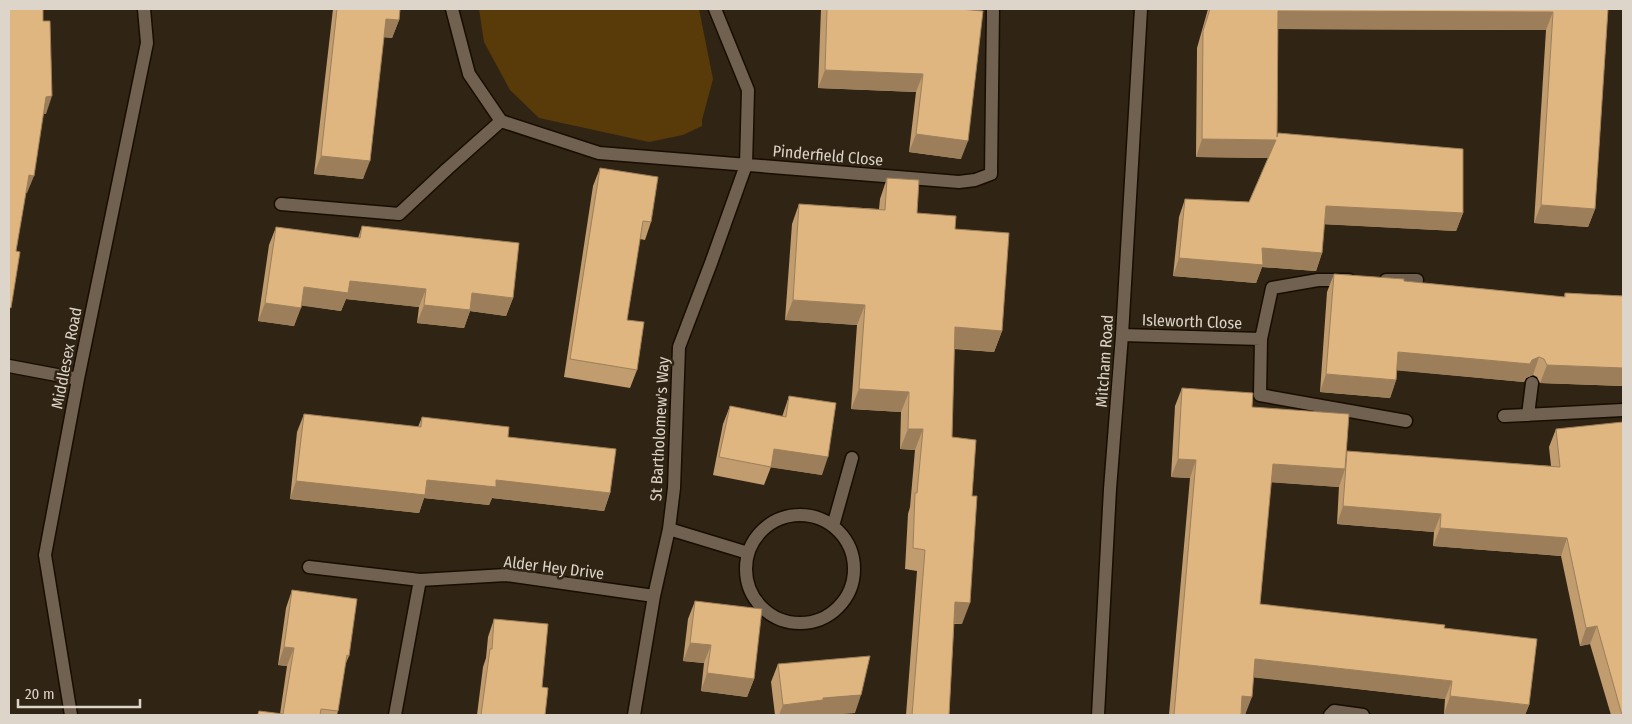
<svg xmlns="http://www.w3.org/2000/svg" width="1632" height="724" font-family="'Fira Sans Condensed',sans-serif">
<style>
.green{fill:#593a09}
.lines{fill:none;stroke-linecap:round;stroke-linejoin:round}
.lane-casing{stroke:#180d01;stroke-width:15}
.street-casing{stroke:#180d01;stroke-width:15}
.lane{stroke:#706150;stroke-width:12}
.street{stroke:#706150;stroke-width:12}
.wall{fill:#c09c6e}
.shaded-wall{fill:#9c7f5a}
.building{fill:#dfb580;stroke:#9c7f5a}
.labels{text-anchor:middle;stroke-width:5;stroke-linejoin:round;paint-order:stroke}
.street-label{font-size:16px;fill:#ddd4ca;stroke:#302414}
</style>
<rect width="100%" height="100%" fill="#302414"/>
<path class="green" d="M479,9H699L713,79L702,120V126L683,135L649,142L539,118L510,90L484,42Z"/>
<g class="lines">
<defs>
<path id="lane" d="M281,204L399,214L446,170"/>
<path id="street" d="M452,9L469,74L501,121L599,153L959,182L975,180L991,174L993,9
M446,170L501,121
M1386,280H1417
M1122,335L1261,339L1260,395L1406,421
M1261,339L1272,288L1318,280H1349
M9,366L78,379
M1528,415L1532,383
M1504,416L1623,410
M746 569a54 54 0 1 1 108 0a54 54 0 1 1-108 0Z
M833,526L852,458
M669,529L748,553
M309,567L420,580
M71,715L45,555L78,379L147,43L144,9
M395,715L420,580L506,575L654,596
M634,715L654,596L669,529L674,488L679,347L711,263L746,165L748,90L715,9
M1098,715L1110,489L1122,335L1141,9
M1330,715L1334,711L1363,715"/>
</defs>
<use href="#lane" class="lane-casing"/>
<use href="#street" class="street-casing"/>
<use href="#lane" class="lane"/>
<use href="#street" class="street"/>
</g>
<path class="wall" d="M333,9H400L399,20L392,38L384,37L363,179L314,174Z
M821,9H960L961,159L909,152L916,92L818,88Z
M1208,9H1608L1595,209L1588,227L1534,223L1546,30L1278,29L1277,137L1463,213L1456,231L1324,224L1322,253L1316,271L1262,267L1256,283L1173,276L1179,217L1185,199L1249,202L1268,158L1196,157L1197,48Z
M600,168L651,222L645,240L640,239L627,320L637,370L630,388L564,377L593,186Z
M887,178L917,213L955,229L1002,331L994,352L954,349L952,437L962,624H954L949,715H906L917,571L905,569L908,514L910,507L915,450L900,449L901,412L851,409L857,325L785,320L792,224L799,204L879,209L880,199Z
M362,226L513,298L506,316L470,311L464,328L417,323L419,307L346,299L341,311L301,305L294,326L258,321L269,245L276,227L358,238Z
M1334,274L1564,297L1565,293L1623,296V386L1540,383L1537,377L1533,375L1526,378L1524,382L1397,370L1396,380L1390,398L1320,392L1327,292Z
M1182,388L1252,407L1347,452L1551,466L1549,447L1556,429L1623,715H1611L1590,644L1580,646L1561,556L1433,546L1434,532L1337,524L1339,486V487L1271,482L1260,604L1444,628L1529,705L1525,715H1451L1444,714L1445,699L1254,677L1245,715H1169L1190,478L1171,477L1175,406Z
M789,396L822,475L771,467L764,485L713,475L723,424L730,406L782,417Z
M304,414L418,427L422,417L508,437L610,493L604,511L492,498L489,505L424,498L419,513L290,499L297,432Z
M292,590L349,656L345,665L338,711L337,715H257L259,711L280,714L287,666L278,665L286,608Z
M695,601L754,679L747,697L701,691L704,663L683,661L688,619Z
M494,619L542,687L545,715H477L483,667L486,658L488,637Z
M778,664L855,713L822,715H775L771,682Z"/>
<path class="shaded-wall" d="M1278,11L1553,12L1546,30L1271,29Z
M386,19L399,20L392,38L380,37Z
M825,70L923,74L916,92L818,88Z
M52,96L46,114H39L46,97Z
M916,134L968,141L961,159L909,152Z
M1202,139L1276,140L1269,158L1196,157Z
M321,156L370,161L363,179L314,174Z
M29,175L34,176L27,193H23Z
M1541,205L1595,209L1588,227L1534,223Z
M1326,206L1463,213L1456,231L1319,224Z
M1262,248L1322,253L1316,271L1262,267L1256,283L1173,276L1179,258Z
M350,281L426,289L419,307L346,299L341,311L297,305L304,287Z
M472,293L513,298L506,316L470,311L464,328L417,323L424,305Z
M793,300L865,305L857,325L785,320Z
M265,303L301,308L294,326L258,321Z
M955,327L1002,331L994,352L947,348Z
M1398,352L1532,360L1539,357L1533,375L1526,378L1524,382L1392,370Z
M1547,365L1623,368V386L1540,383Z
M1326,374L1396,380L1390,398L1320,392Z
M859,389L909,392L901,412L851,409Z
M908,429H923L915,450L900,449Z
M774,449L828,457L822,475L768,467Z
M1178,459L1196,460L1190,478L1171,477Z
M1273,464L1345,469L1339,487L1266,482Z
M427,480H496L610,493L604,511L492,498L489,505L424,498L419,513L290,499L296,481Z
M1343,506L1441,514L1434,532L1337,524Z
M1440,528L1567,538L1561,556L1433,546Z
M955,602L970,603L962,624L948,623Z
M1597,626L1590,644L1580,646L1586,628Z
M690,643L711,645L704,663L683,661Z
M284,647L294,648L287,666L278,665Z
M1255,659L1452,681L1445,699L1249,677Z
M707,673L754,679L747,697L701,691Z
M861,695L855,713L822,715H779L783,705L823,698Z
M1242,696L1252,697L1245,715L1236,714Z
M1450,696L1529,705L1525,715H1451L1444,714Z"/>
<path class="building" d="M9,9H43V21H50L52,96L46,97L34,176L29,175L16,251L20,252L11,308L9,307Z
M337,9H400L399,20L386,19L370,161L321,156Z
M827,9H960L983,11L968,141L916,134L923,74L825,70Z
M1210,9H1608L1595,209L1541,205L1553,12L1278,11L1277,137L1278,133L1463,149V213L1326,206L1322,253L1262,248L1263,265L1179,258L1185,199L1249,202L1276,140L1202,139L1203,31Z
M600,168L658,177L651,222L643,221L627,320L644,322L637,370L570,359Z
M887,178L919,180L917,213L956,216L955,229L1009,233L1002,331L955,327L952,437L976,440L972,496H977L970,603L955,602L949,715H912L925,550L913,548L915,493H917L923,429H908L909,392L859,389L865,305L793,300L799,204L885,210Z
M362,226L519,243L513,298L472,293L470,310L424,305L426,289L350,281L348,293L304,287L301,308L265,303L276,227L360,238Z
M1334,274L1404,279V281L1565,297V293L1623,296V368L1547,365L1544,359L1539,357L1532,360L1530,364L1398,352L1396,380L1326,374Z
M1182,388L1253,393L1252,407L1349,414L1345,469L1273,464L1260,604L1445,625L1444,628L1537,639L1529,705L1450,696L1452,681L1255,659L1252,697L1242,696L1241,715H1174L1196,460L1178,459Z
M789,396L836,403L828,457L774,449L771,467L719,457L730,406L786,417Z
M304,414L421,427L422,417L509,427L508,437L616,449L610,493L496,480V487L427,480L425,495L296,481Z
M1623,422V715H1622L1597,626L1586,628L1567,538L1440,528L1441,514L1343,506L1347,451L1560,467L1556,429Z
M292,590L357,599L349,656L347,655L338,711L321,709L320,715H258L259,711L283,714L294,648L284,647Z
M695,601L762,609L754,679L707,673L711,645L690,643Z
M494,619L548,624L542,687L548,688L545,715H481L490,649H492Z
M870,656L861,695L823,698V700L783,705L778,664Z"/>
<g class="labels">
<g class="street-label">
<text transform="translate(828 155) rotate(5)" y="6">Pinderfield Close</text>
<text transform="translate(1192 321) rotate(2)" y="6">Isleworth Close</text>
<text transform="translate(66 358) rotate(-79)" y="6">Middlesex Road</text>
<text transform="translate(1104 361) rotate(-86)" y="6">Mitcham Road</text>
<text transform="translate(659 429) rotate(-87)" y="6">St Bartholomew's Way</text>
<text transform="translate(554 567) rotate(7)" y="6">Alder Hey Drive</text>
</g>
</g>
<rect width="1632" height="724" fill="none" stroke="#ddd4ca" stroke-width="20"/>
<path d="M18 699v8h122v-8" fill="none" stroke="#ddd4ca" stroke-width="2.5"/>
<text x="25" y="699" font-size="15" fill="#ddd4ca" stroke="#302414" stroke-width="4" paint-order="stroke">20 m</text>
</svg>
